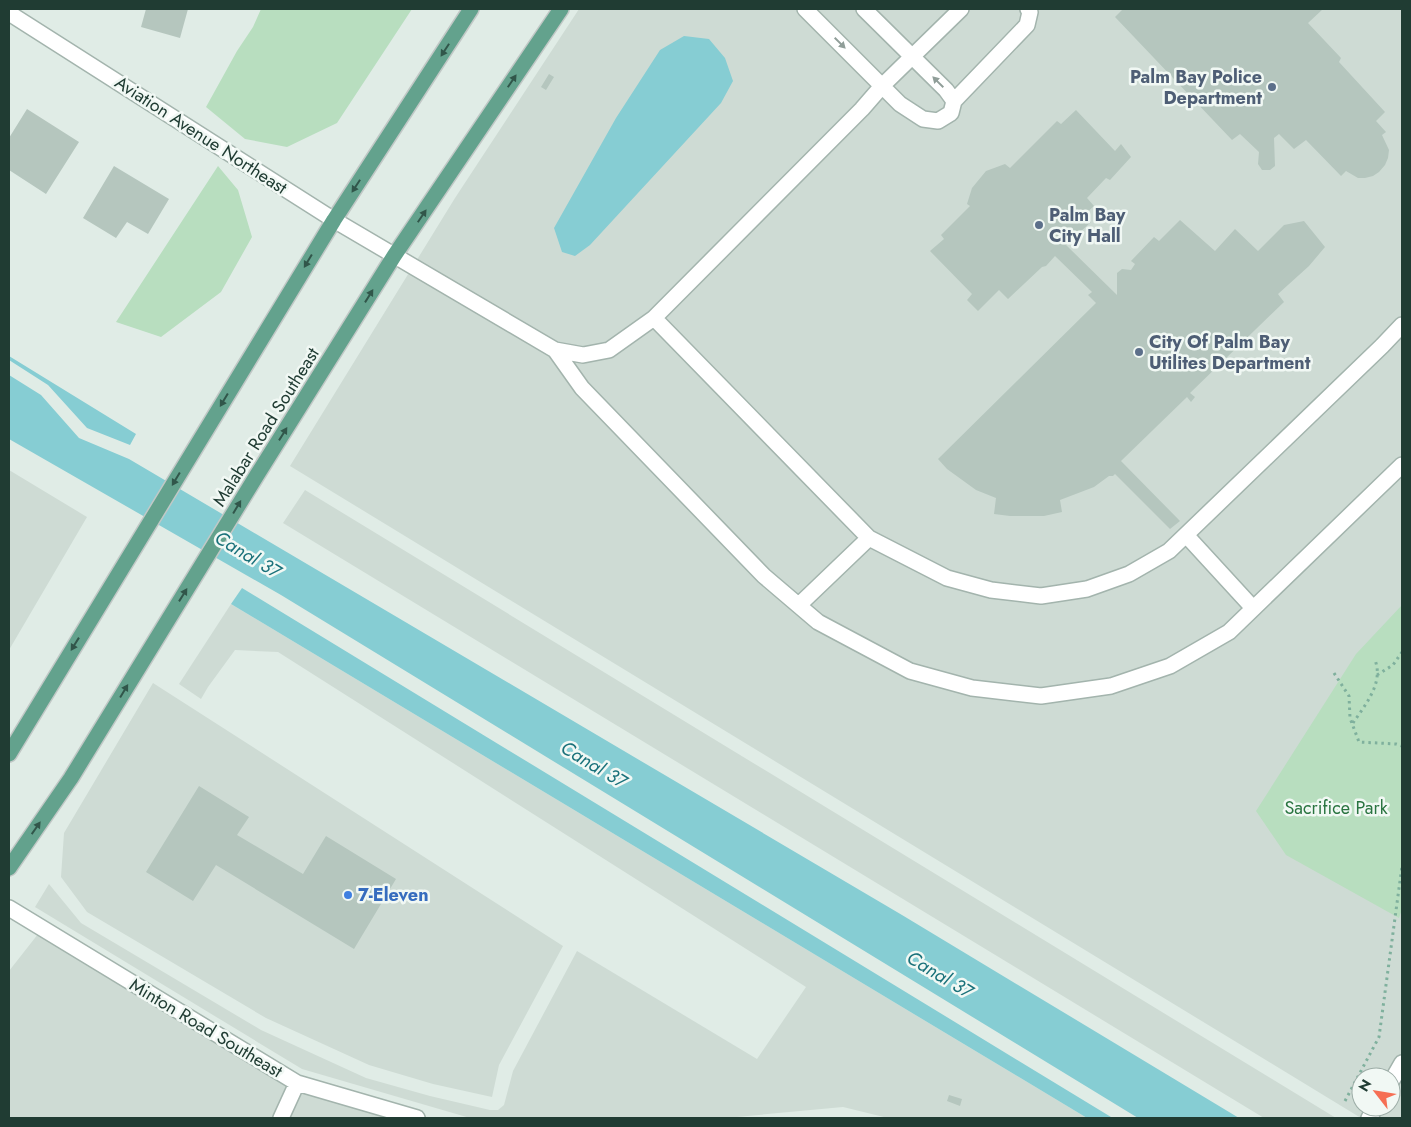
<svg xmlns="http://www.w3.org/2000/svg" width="1411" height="1127" font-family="Jost,sans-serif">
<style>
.built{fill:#cedbd4;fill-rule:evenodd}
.green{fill:#b8debf}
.water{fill:#86cdd3}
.building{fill:#b5c6be}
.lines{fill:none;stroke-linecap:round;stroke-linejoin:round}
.minor-casing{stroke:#a3b4ad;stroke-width:18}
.major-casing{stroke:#c1c8c6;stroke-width:18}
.path{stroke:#7fb09d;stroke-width:3;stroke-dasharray:2.5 4;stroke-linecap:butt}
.minor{stroke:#fff;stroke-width:15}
.major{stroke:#63a28d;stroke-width:15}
.oneway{fill:#909e99}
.oneway2{fill:#31564a}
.service-dot{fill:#5c6f8a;stroke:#f1f8f4;stroke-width:2}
.shop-dot{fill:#3f7fe0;stroke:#f1f8f4;stroke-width:2}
.labels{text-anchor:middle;stroke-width:5;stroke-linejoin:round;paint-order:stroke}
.service-label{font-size:18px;font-weight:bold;fill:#4e5e75;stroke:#f1f8f4;text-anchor:start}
.street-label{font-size:18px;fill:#203c33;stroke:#f1f8f4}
.park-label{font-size:18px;fill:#297440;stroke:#f1f8f4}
.shop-label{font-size:18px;font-weight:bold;fill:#366cbe;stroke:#f1f8f4;text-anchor:start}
.water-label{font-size:19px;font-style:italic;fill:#19717a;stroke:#f1f8f4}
</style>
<rect width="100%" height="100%" fill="#e0ece6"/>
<path class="built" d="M579,9H1402V1118H1361L290,466L455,198ZM1361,1077H1391V1107H1361Z
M9,470L87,517L9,650Z
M305,490L1336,1118H1264L283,523Z
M231,604L1087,1118H888L843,1107L726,1118H470L302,1069L35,907L49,884L81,923L261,1030L366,1078L430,1096L490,1110H498L504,1105L513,1071L577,951L757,1059L806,987L278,652L235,650L208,687L201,699L179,684Z
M153,683L563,946L499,1065L492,1097L433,1084L369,1065L266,1018L87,912L61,877L64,833Z
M42,929L297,1083L417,1118H9V971Z"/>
<path class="green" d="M261,9H412L337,123L287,147L245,139L206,107L237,51L253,27Z
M218,166L238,190L252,237L221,292L161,337L116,322Z
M1402,605V909L1399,918L1286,855L1256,811L1356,654Z"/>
<path class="water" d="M684,36L709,39L725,58L733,81L721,103L590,245L575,256L562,252L554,228L616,118L660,50Z
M9,356L136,434L130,445L87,428L48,385L9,360Z
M9,375L41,395L79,438L129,459L902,915L1239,1118H1138L281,595L9,439Z
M242,588L1111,1117L1113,1118H1087L231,604Z"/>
<path class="building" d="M146,9H188L180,38L141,27Z
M1123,9H1323L1308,23L1341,58L1339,62L1385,112L1376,121L1386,132L1382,135L1389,150L1388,158L1385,165L1379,172L1373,176L1365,178H1358L1346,171L1341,176L1306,140L1294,149L1279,134L1274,138L1275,166L1270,170H1262L1258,164L1259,152L1240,134L1232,140L1115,17Z
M549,74L554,77L546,90L541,87Z
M27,109L79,142L46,194L9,170V138Z
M1076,110L1115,151L1121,144L1131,157L1110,180L1106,178L1087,198L1094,206L1084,215L1091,222L1066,245L1117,295V273L1122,269L1131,270L1135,264L1131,261L1154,237L1159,241L1180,220L1215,251L1235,229L1258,251L1284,225L1304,221L1325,247L1309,266L1278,294L1284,302L1190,393L1195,397L1191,402L1187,397L1121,461L1180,521L1170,529L1115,474L1113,476H1109L1094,487L1060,500L1062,512L1044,516H1010L994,514L996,498L976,490L947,469L938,459L1096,303L1088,295L1092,292L1055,256L1046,266L1042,267L1008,299L999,290L978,311L967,300L972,294L930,251L944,239L941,235L970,206L967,204L972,188L986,171L1005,164L1010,168L1057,121L1061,124Z
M114,166L169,199L148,234L127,222L116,238L83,218Z
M199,786L249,817L237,835L303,874L326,836L396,879L354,949L216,865L193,901L146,872Z
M949,1095L962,1099L960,1106L947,1101Z"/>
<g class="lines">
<defs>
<path id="minor" d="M805,9L900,104L923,119L938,121L951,113L954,101L946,90L864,9
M9,13L334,220L555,350L583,355L609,350L654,318L862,109L882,86L961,9
M954,101L1027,25L1030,12L1028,9
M654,318L869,538L947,578L991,590L1041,596L1087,589L1129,574L1169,551L1382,346L1402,325
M555,350L582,388L764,576L818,622L910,671L972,688L1041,696L1111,686L1170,666L1229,632L1402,465
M1186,535L1253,608
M799,605L869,538
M9,908L297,1083L417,1118
M1391,1082L1402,1063
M281,1118L297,1083
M1369,1118L1376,1107"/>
<path id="major" d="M9,754L334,220L471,9
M9,868L71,778L257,475L394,256L561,9"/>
</defs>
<use href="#minor" class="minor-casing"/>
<use href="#major" class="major-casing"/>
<path class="path" d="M1334,673L1349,696L1350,718L1359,742L1396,744L1402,746
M1377,675L1393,665L1402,652
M1353,723C1365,705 1384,683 1375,660
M1345,1101L1379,1037L1402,866"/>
<use href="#minor" class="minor"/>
<use href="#major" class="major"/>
</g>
<defs><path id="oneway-solid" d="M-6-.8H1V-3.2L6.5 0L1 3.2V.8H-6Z" transform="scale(1.25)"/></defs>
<g class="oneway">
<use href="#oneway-solid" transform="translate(840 43) rotate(45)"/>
<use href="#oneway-solid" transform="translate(938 82) rotate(-135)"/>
</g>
<g class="oneway2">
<use href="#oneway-solid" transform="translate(445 50) rotate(123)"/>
<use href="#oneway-solid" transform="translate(512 81) rotate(-56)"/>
<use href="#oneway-solid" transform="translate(356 186) rotate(123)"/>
<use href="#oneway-solid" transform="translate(422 216) rotate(-56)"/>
<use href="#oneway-solid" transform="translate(308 261) rotate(121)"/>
<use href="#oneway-solid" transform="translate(369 296) rotate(-58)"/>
<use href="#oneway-solid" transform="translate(224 400) rotate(121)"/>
<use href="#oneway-solid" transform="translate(283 434) rotate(-58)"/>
<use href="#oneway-solid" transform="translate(176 479) rotate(121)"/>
<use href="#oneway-solid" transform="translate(237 507) rotate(-59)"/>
<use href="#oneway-solid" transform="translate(183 595) rotate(-58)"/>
<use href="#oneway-solid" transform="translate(75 644) rotate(122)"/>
<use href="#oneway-solid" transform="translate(124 691) rotate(-59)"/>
<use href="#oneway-solid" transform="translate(36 828) rotate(-55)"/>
</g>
<g class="service-dot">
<circle cx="1272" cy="87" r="5"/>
<circle cx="1039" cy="225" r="5"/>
<circle cx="1139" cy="352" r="5"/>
</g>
<circle class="shop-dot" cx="348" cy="895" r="5"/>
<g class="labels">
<g class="service-label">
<text x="1262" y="83" text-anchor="end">Palm Bay Police<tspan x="1262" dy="21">Department</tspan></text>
<text x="1049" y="221">Palm Bay<tspan x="1049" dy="21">City Hall</tspan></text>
<text x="1149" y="348">City Of Palm Bay<tspan x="1149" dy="21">Utilites Department</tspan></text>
</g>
<g class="street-label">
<text transform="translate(201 135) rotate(33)" y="6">Aviation Avenue Northeast</text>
<text transform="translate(266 427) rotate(-58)" y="6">Malabar Road Southeast</text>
<text transform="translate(206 1028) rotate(31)" y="6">Minton Road Southeast</text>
</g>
<g class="park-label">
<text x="1336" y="814">Sacrifice Park</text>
</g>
<g class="shop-label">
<text x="358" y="901">7-Eleven</text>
</g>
<g class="water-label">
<text transform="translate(248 554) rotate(31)" y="7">Canal 37</text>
<text transform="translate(594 764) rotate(31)" y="7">Canal 37</text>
<text transform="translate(940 974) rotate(31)" y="7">Canal 37</text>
</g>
</g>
<rect width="1411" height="1127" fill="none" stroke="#203c33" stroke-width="20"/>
<g transform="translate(1376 1092) rotate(301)"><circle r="24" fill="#f1f8f4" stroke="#9dada7"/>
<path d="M0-4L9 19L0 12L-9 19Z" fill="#f66f54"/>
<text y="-8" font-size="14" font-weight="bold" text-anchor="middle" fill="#203c33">N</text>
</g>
</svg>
